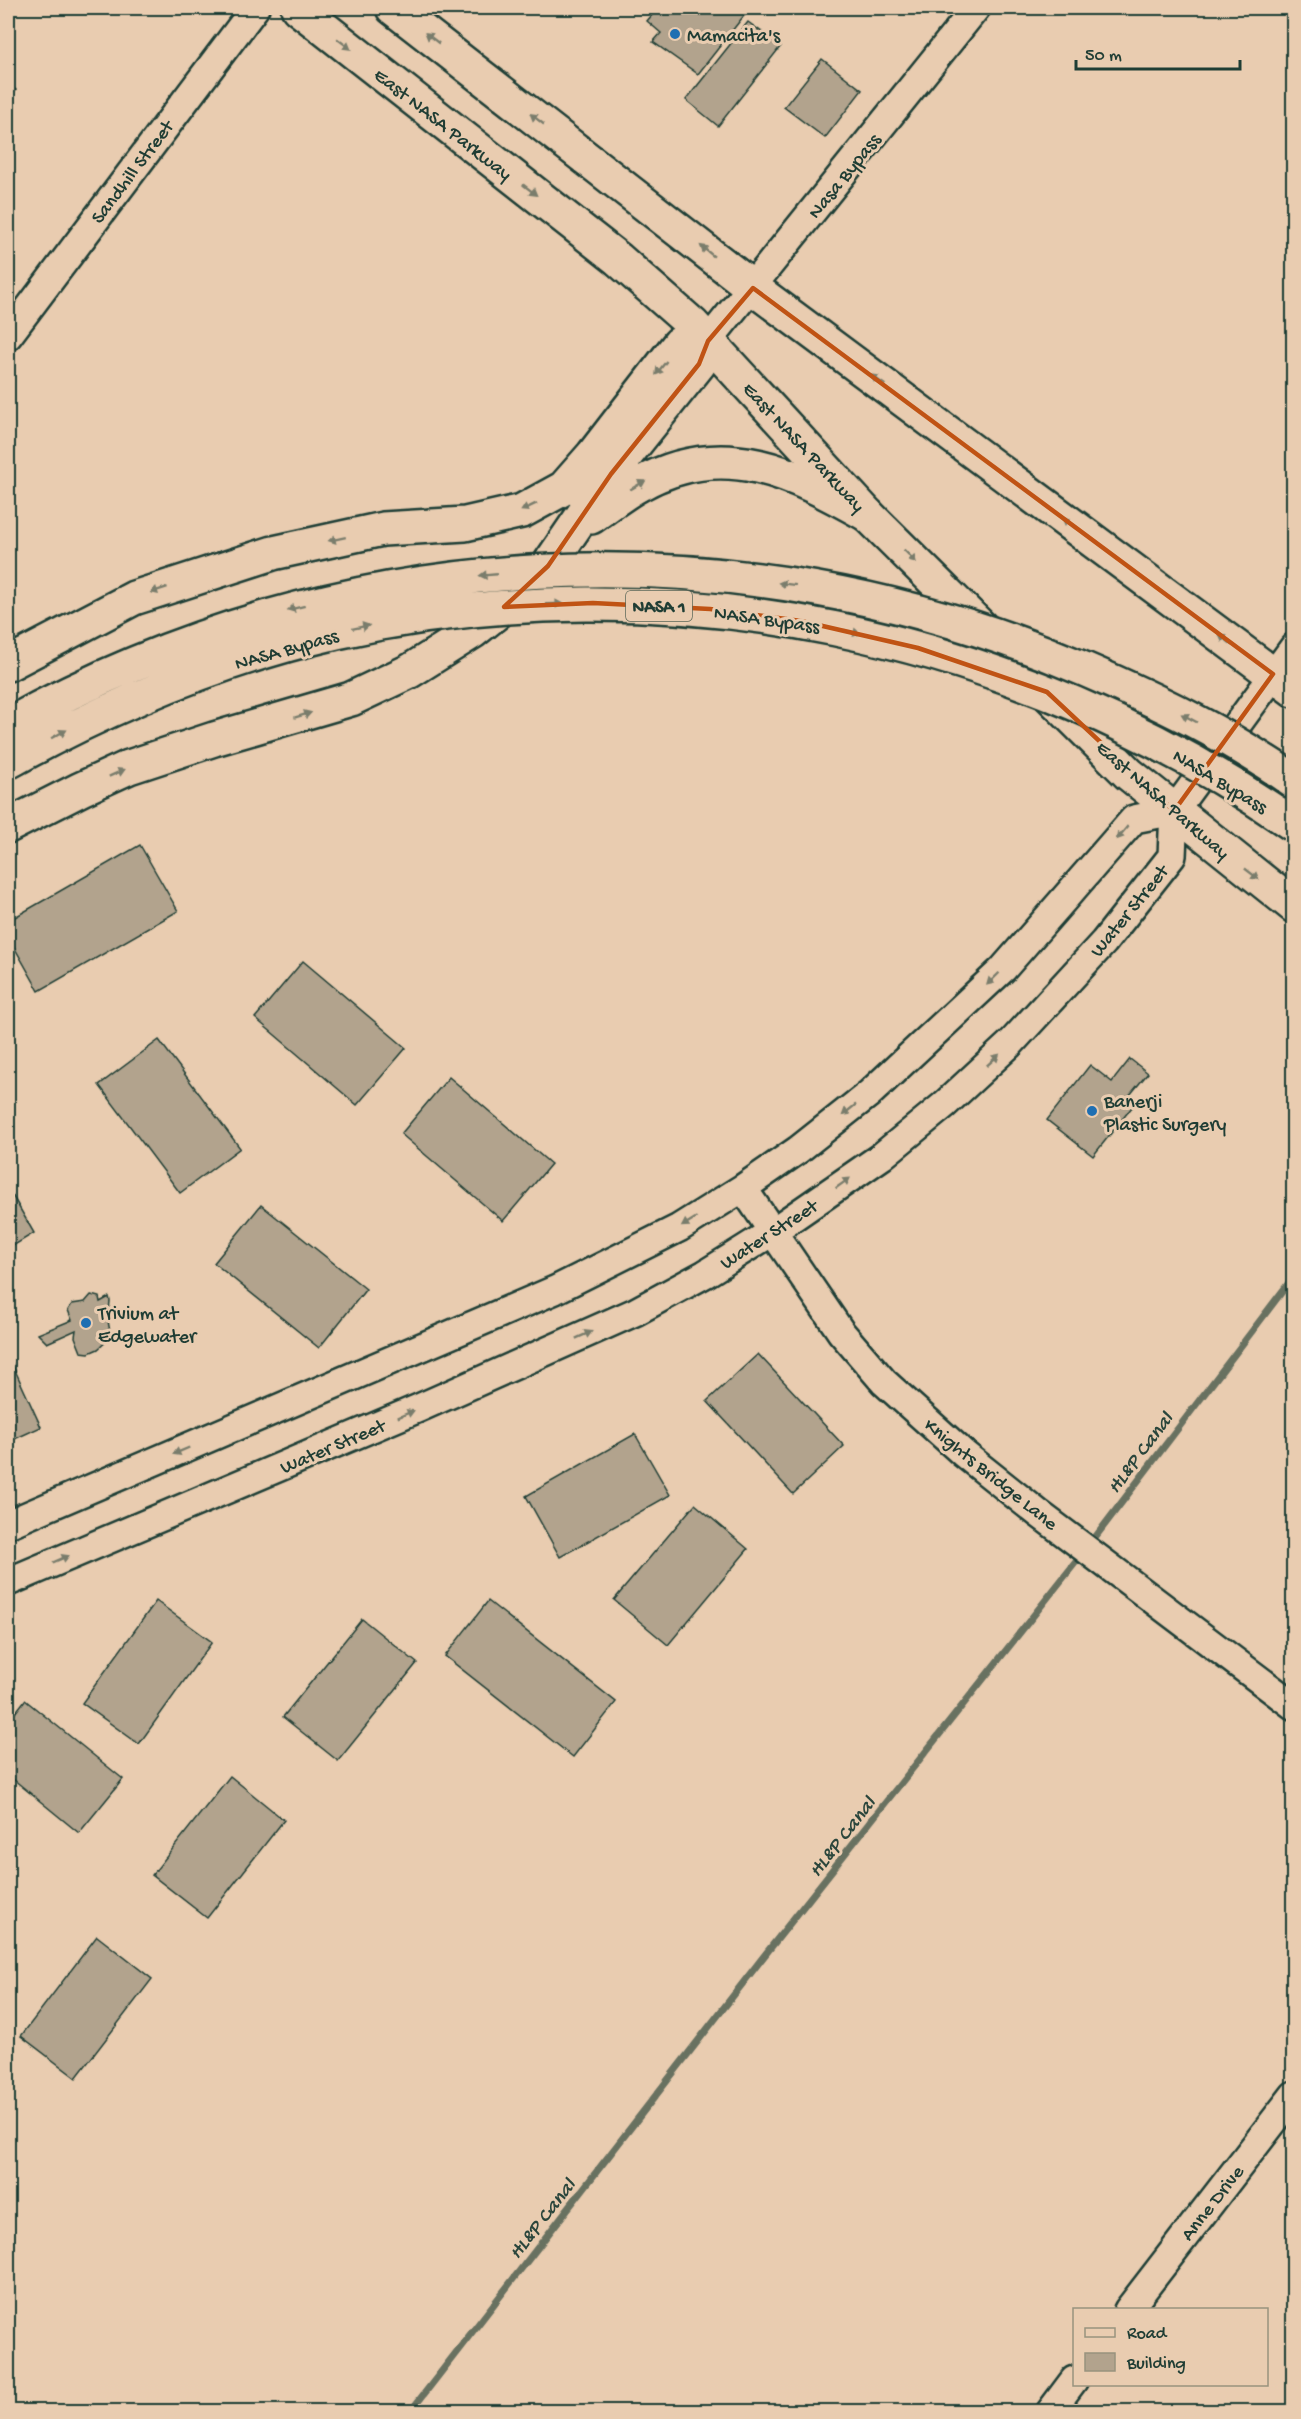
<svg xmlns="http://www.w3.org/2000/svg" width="1301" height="2419" font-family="'Gochi Hand',sans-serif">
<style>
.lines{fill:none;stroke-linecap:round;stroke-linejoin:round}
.stream{stroke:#687161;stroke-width:7}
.building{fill:#b2a38d;stroke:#1f3d34;stroke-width:1.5}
.minor-casing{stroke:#1f3d34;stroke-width:32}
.major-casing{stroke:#1f3d34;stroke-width:38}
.highway-casing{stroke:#1f3d34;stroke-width:38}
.minor{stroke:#e9ccb0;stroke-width:27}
.major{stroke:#e9ccb0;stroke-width:33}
.highway{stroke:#e9ccb0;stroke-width:33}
.highway-bridge-casing{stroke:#1f3d34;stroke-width:38;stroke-linecap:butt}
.highway-bridge{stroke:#e9ccb0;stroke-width:33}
.oneway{fill:#7a7d6c}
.marked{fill:none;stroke:#c05314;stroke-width:4.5;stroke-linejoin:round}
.poi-dot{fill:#1f6fb2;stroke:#e9ccb0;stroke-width:2}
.labels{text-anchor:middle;stroke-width:6;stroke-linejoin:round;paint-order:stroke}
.shield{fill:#e9ccb0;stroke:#5c6859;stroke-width:1.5}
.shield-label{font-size:18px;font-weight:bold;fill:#1f3d34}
.poi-label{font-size:20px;fill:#1f3d34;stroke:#e9ccb0;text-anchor:start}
.street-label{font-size:20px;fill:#1f3d34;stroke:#e9ccb0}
.water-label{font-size:21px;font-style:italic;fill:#2b463c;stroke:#e9ccb0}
</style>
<rect width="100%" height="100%" fill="#e9ccb0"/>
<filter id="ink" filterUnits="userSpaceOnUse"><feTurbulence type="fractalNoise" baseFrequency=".0167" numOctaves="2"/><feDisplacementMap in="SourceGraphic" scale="12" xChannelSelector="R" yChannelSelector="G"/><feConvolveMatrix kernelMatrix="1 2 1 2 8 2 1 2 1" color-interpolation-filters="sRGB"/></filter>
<g filter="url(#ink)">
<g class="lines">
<path class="stream" d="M1090,1544L1294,1276
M410,2412L764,1956L1083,1553"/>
</g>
<path class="building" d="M658,8H750L698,74L653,42L661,33L647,21Z
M748,22L781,46L718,126L686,100Z
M822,59L862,90L825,138L784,107Z
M8,83L16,90L8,101Z
M140,845L178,911L39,991L8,936V921Z
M303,961L406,1048L357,1105L255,1018Z
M159,1040L240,1148L180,1193L99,1085Z
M1130,1059L1148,1073L1129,1096L1136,1102L1093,1156L1047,1120L1090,1065L1112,1082Z
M449,1077L551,1164L503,1221L401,1134Z
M8,1188L34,1233L8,1249Z
M261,1205L366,1289L319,1348L214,1263Z
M91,1295L99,1297L100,1302L109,1297L110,1301L108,1321L111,1337L98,1349L89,1353L81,1352L75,1337L76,1330L47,1343L38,1334L72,1320L68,1310L72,1304L85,1302Z
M758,1354L844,1446L793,1494L707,1401Z
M8,1355L41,1427L8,1442Z
M635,1434L670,1495L560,1557L526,1496Z
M695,1504L748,1549L668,1645L614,1600Z
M156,1601L212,1642L139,1744L82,1703Z
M488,1601L616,1702L573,1757L445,1656Z
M362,1619L417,1663L338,1761L283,1717Z
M25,1700L123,1779L79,1833L8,1775V1722Z
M230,1776L284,1820L207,1918L152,1875Z
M97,1936L152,1979L76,2078L21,2036Z"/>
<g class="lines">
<defs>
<path id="minor" d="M8,336L255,8
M708,341L976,8
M1174,811L1294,647
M743,1188L841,1332L884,1382L964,1454L1038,1513L1294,1706
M8,1524L555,1290L679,1228L743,1188L798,1150L870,1093L1003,969L1134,819L1174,811
M8,1582L419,1408L635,1312L705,1274L772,1232L882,1156L944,1105L1011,1043L1104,942L1172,856L1174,811
M1128,2310L1294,2095
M1050,2412L1074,2380"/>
<path id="major" d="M298,8L618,259L693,325L868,515L1129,774L1294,906
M393,8L753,288L1294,690"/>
<path id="highway" d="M591,517C607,506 623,493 640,484C724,437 793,473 868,515
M8,664L134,598L273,553L383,529L465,524L522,511L564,488L593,455L679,344L708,341L699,364L611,474L548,566L520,594L472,632L410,671L351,699L214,739L129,767L81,789L8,826"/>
</defs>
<use href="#minor" class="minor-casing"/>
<use href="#major" class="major-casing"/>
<use href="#highway" class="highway-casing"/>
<use href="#minor" class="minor"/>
<use href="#major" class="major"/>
<use href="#highway" class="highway"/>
<defs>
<path id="highway-bridge" d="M8,725C341,540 733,519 1084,669C1156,700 1229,735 1294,781
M8,762C111,705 221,659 337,632C665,558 1018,633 1294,825"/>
</defs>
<use href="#highway-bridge" class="highway-bridge-casing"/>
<use href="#highway-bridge" class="highway-bridge"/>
</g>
<defs><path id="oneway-solid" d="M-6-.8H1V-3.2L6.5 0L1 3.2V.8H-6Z" transform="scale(1.5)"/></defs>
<g class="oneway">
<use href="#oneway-solid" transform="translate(432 38) rotate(-142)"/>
<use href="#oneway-solid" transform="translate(344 44) rotate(38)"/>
<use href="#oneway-solid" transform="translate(537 119) rotate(-142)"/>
<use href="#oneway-solid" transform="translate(530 190) rotate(38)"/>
<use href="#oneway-solid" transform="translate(707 251) rotate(-141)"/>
<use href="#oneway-solid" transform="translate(661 368) rotate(128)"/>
<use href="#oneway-solid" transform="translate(878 380) rotate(-144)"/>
<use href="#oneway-solid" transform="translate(638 485) rotate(-30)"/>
<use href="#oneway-solid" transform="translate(529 507) rotate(154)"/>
<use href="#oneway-solid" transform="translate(1069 523) rotate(-143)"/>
<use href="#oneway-solid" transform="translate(337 539) rotate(168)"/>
<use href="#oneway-solid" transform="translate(910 556) rotate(45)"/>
<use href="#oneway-solid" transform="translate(488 575) rotate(175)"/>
<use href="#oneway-solid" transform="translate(787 584) rotate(-173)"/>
<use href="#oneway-solid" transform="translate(159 590) rotate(162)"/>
<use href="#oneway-solid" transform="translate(554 604) rotate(-2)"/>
<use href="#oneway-solid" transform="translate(296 608) rotate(166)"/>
<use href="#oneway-solid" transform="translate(361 627) rotate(-12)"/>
<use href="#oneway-solid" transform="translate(852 632) rotate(12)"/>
<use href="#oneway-solid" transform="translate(1226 640) rotate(-143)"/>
<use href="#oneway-solid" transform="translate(303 715) rotate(-17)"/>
<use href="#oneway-solid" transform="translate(1189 718) rotate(-152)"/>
<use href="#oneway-solid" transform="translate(59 734) rotate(-28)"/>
<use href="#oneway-solid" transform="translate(117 773) rotate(-24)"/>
<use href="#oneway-solid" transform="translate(1122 833) rotate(130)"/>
<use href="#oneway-solid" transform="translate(1252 874) rotate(38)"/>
<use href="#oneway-solid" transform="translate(993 979) rotate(136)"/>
<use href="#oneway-solid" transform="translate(993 1060) rotate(-42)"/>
<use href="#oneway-solid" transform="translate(849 1110) rotate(141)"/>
<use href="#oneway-solid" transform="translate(843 1183) rotate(-35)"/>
<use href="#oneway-solid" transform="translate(689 1222) rotate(148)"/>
<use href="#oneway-solid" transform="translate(584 1335) rotate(-24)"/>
<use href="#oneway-solid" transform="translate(406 1414) rotate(-23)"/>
<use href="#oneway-solid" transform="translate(181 1451) rotate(157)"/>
<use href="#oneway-solid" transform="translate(61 1559) rotate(-23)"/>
</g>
</g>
<path class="marked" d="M753,288L1273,674L1174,811L1047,692L918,648L801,621L710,609L593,603L504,607L548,566L611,474L699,364L708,341Z"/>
<g class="poi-dot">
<circle cx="675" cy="34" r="6"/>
<circle cx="1092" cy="1111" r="6"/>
<circle cx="86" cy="1323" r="6"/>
</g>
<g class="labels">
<rect class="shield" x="626" y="591" width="66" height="30" rx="4.5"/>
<g class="shield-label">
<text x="659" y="612">NASA 1</text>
</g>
<g class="poi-label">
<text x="687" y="41">Mamacita's</text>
<text x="1104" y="1107">Banerji<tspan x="1104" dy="23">Plastic Surgery</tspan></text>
<text x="98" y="1319">Trivium at<tspan x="98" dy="23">Edgewater</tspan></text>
</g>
<g class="street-label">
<text transform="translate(444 123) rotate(38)" y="7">East NASA Parkway</text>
<text transform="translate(131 171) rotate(-53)" y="7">Sandhill Street</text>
<text transform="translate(843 175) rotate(-51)" y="7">Nasa Bypass</text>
<text transform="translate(805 446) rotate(47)" y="7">East NASA Parkway</text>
<text transform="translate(767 618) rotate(8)" y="7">NASA Bypass</text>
<text transform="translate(286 648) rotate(-16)" y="7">NASA Bypass</text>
<text transform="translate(1221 780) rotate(31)" y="7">NASA Bypass</text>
<text transform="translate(1164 799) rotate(41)" y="7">East NASA Parkway</text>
<text transform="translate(1128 910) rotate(-51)" y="7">Water Street</text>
<text transform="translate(768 1233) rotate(-33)" y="7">Water Street</text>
<text transform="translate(332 1445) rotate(-23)" y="7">Water Street</text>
<text transform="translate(992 1473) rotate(39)" y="7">Knights Bridge Lane</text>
<text transform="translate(1211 2202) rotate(-52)" y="7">Anne Drive</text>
</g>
<g class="water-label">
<text transform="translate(1139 1452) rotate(-53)" y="7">HL&amp;P Canal</text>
<text transform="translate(841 1836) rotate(-52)" y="7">HL&amp;P Canal</text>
<text transform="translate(541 2218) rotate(-52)" y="7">HL&amp;P Canal</text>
</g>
</g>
<rect width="1301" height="2419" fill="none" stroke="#e9ccb0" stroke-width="30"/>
<rect x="15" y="15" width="1271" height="2389" fill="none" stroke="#1f3d34" stroke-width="2" filter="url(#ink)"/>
<rect x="1073" y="2308" width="195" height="78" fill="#e9ccb0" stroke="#98937e" stroke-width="1.5"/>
<rect x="1085" y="2328" width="30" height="9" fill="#e9ccb0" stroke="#98937e" stroke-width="1.5"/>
<text x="1127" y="2338" font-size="18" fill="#1f3d34">Road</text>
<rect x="1085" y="2353" width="30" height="18" fill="#b2a38d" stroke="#98937e" stroke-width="1.5"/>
<text x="1127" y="2368" font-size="18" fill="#1f3d34">Building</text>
<path d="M1076 60v9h164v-9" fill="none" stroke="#1f3d34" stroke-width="3"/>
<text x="1085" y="60" font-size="18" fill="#1f3d34" stroke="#e9ccb0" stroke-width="4.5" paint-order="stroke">50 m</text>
</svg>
